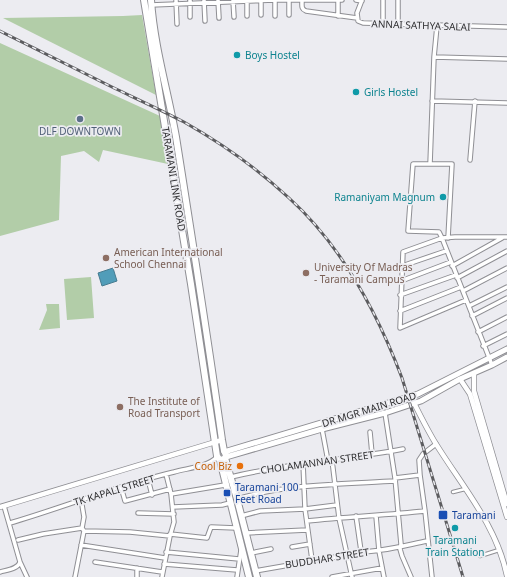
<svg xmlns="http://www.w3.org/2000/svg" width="507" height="577" font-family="'Noto Sans',sans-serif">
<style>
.green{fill:#b2cda8}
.water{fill:#519db9;stroke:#467b90}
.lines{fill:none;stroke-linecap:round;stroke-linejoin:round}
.pedestrian-casing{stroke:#8f8f94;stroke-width:4.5}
.minor-casing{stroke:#8f8f94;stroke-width:5.5}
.tertiary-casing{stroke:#8f8f94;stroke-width:6}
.secondary-casing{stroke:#8f8f94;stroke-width:7}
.primary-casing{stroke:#8f8f94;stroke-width:8}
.pedestrian{stroke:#fff;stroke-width:2.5}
.minor{stroke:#fff;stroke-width:3.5}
.tertiary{stroke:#fff;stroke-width:4.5}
.secondary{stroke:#fff;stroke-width:5}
.primary{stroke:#fff;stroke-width:6}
.rail-casing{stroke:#5c5c5f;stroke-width:3}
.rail{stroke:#ececf1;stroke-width:1.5;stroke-dasharray:4.5;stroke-linecap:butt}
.culture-dot{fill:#0f9aa8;stroke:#ececf1;stroke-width:1.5}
.service-dot{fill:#5c6f8a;stroke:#ececf1;stroke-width:1.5}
.education-dot{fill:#8d6e63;stroke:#ececf1;stroke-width:1.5}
.food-dot{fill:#e8710a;stroke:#ececf1;stroke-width:1.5}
.transit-dot{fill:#1a4fb4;stroke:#ececf1;stroke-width:1.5}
.labels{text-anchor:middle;stroke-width:3.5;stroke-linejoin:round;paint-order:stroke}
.street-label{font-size:10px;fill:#2d2d2f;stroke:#ececf1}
.culture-label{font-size:10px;fill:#0d838f;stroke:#ececf1;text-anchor:start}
.service-label{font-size:10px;fill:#4e5e75;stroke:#ececf1}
.education-label{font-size:10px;fill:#785e54;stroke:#ececf1;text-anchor:start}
.food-label{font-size:10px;fill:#c56008;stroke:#ececf1;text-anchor:end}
.transit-label{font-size:10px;fill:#164399;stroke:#ececf1;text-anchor:start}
</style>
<rect width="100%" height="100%" fill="#ececf1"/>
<path class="green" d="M142,15L156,95L3,18L123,16Z
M0,43L160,116L168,164L103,150L99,162L84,151L61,156L59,220L0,236Z
M91,277L94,318L67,320L64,279Z
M46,304H59L60,328L39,330L47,310Z"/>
<path class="water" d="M113,268L117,281L102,286L98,273Z"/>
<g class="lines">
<defs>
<path id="pedestrian" d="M453,492L465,489
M480,556L499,550"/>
<path id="minor" d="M176,0L177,24
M190,0V17
M204,0L205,21
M218,0L219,18
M233,0L234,17
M247,0V16
M275,0V16
M356,0L362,1
M362,0L357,13L358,21L363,23L507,27
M398,0V25
M302,1C302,6 301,9 306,11L357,18
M151,5L275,0H342
M261,15V0
M289,15V0
M338,16V0
M383,24V0
M437,26L434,57L430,164H413L408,231L439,232L442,238L403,252L400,328L466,300
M434,57L507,59
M432,101L507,103
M470,160L475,101
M430,164H452L448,238
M402,266L446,251
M452,266L502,238
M457,278L507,251
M401,281L451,262
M463,291L507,268
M400,295L456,275
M469,306L507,287
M400,311L461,287
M472,316L507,298
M478,332L507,317
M483,346L507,334
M492,365L442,238L455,237H507
M385,413L395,478L401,544L400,549L402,556L411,577
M322,429L328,461
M370,432L372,454
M332,460L339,518L352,577
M303,463L305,509L312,560
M231,477C288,463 346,460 403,449
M395,478L420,475
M148,479L152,495
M121,487L125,501L170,489
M171,494L225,485
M237,499C286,484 344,484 395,481
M173,507L222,505L230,503
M138,513L174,514
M241,516L260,511L305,509L337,505
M356,516L361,551
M376,516L379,551L384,577
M307,521C346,517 386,515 425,511
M10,523C65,507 118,485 174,472C188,468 207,467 217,457
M84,531L130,532L170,536
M246,533L307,530
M170,534L207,538L211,527L236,528
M18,540L43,534L82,528
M81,545L165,558
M292,547L310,544
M166,552L239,559
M251,553L271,549
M20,562L27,577
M95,562L162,572
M164,564L237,570
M255,571L347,555C360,551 369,552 381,550C397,548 412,544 427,541
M0,572C7,570 18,569 20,562L4,506
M75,577L84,531L82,528L84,517L81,499
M137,577V568
M162,577L170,536L174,522L171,494L166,474
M237,577L241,550
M332,577L382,568
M432,577L425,511L420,475L419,460L423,454L436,444"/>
<path id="tertiary" d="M474,373V391L507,504
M460,379L470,394L507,517
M412,396L414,403C421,417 428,431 436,444C462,486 497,526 507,576
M0,507L222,440"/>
<path id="secondary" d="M224,452L418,394L507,349
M226,457L322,429L385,413L421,401L460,379L492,365L507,357"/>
<path id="primary" d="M144,0L191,284L217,456L219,459L222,460L225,458L226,455L224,451L222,440C208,339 192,238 176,137C168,92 154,46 151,0
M225,458L237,499L257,577
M220,460L249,577"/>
</defs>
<use href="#pedestrian" class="pedestrian-casing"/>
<use href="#minor" class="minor-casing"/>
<use href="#tertiary" class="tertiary-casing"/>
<use href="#secondary" class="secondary-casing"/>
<use href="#primary" class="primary-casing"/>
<use href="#pedestrian" class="pedestrian"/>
<use href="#minor" class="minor"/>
<use href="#tertiary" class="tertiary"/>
<use href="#secondary" class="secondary"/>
<use href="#primary" class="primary"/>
<defs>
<path id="rail" d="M0,31C38,50 76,69 114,88C137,99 161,110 184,122C221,143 258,169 289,198C342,246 377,312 402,378L463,577"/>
</defs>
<use href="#rail" class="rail-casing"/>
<use href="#rail" class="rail"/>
</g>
<g class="culture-dot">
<circle cx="237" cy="55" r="4"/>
<circle cx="356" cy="92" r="4"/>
<circle cx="443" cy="197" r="4"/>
<circle cx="455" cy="528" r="4"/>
</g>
<circle class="service-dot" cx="80" cy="119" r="4"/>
<g class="education-dot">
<circle cx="106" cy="258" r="4"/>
<circle cx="306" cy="273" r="4"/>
<circle cx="120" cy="407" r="4"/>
</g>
<circle class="food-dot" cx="240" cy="466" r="4"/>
<g class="transit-dot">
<rect x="223" y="489" width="8" height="8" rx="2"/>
<rect x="438" y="510" width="10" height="10" rx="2"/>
</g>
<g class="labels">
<g class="street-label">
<text transform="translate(421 25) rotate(2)" y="4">ANNAI SATHYA SALAI</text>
<text transform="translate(174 179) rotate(81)" y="4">TARAMANI LINK ROAD</text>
<text transform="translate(369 409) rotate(-17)" y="4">DR MGR MAIN ROAD</text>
<text transform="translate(317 462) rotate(-8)" y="4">CHOLAMANNAN STREET</text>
<text transform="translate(114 490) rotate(-17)" y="4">TK KAPALI STREET</text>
<text transform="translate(327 558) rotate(-9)" y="4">BUDDHAR STREET</text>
</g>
<g class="culture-label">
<text x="245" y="59">Boys Hostel</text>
<text x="364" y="96">Girls Hostel</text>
<text x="435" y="201" text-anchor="end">Ramaniyam Magnum</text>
<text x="455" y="544" text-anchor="middle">Taramani<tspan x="455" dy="12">Train Station</tspan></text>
</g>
<g class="service-label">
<text x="80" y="135">DLF DOWNTOWN</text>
</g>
<g class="education-label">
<text x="114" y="256">American International<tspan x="114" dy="12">School Chennai</tspan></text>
<text x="314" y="271">University Of Madras<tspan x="314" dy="12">- Taramani Campus</tspan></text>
<text x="128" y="405">The Institute of<tspan x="128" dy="12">Road Transport</tspan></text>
</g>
<g class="food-label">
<text x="232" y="470">Cool Biz</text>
</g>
<g class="transit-label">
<text x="235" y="491">Taramani 100<tspan x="235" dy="12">Feet Road</tspan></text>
<text x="452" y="519">Taramani</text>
</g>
</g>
</svg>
